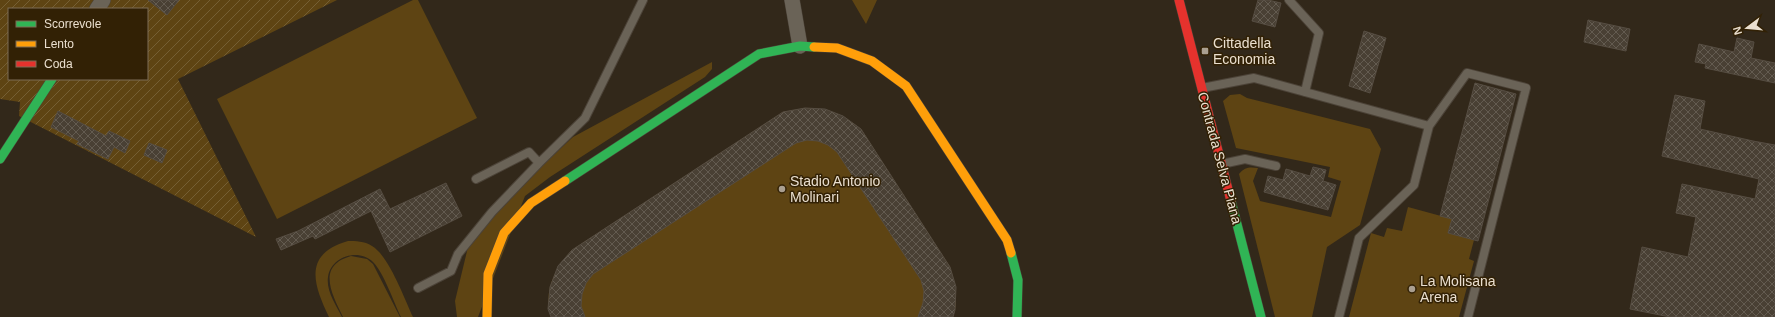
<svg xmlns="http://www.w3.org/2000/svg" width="1775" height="317" font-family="Helvetica,sans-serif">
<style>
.green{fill:#5e4413}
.garden{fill:url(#garden-furrows);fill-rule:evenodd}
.building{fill:url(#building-cross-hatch);stroke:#564d42}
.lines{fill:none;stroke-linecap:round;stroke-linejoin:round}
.lane-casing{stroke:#4c4338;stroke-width:10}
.street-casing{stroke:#4c4338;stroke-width:16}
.fast-casing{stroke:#4c4338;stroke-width:10}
.slow-casing{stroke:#4c4338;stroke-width:10}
.jam-casing{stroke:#4c4338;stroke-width:10}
.lane{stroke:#6a6357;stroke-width:8}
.street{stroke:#6a6357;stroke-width:15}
.fast{stroke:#30b455;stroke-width:9}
.slow{stroke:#ff9f0a;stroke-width:9}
.jam{stroke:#e5322d;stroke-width:9}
.poi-dot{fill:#aa9f90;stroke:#322105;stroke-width:1.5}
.labels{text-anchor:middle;stroke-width:3;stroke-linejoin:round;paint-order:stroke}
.poi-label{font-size:14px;fill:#eadfcf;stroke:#322105;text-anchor:start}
.street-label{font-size:14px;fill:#eadfcf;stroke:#322105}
</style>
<defs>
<pattern id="garden-furrows" width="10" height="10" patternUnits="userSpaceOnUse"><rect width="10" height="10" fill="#5e4413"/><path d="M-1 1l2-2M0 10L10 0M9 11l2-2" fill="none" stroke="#755f34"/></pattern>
<pattern id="building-cross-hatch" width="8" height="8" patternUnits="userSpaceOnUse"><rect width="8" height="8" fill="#494034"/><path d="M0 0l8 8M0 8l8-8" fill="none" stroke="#635b50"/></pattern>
</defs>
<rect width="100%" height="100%" fill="#32281a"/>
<path class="green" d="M413,0H418L477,118L277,219L217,99Z
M852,0H877L866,24Z
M712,62V69L705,77L550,177L525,196L478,317H457L455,301L468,247L497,210L535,172L573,137Z
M1240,94L1247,98L1370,129L1381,149L1360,225L1327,247L1312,317H1275L1239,174C1245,167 1249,167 1258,168L1253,181L1260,201L1331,217L1341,181L1328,177L1330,167L1236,148L1223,101L1230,95Z
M805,108C831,109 840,113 861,129L950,267C955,284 959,300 953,317H551C543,290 555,269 572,250L783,112Z
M1408,207L1452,219L1448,233L1474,240L1469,259L1474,261L1459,317H1349L1371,233L1384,237L1387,228L1402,231Z
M348,241C356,241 364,241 372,246C389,256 404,298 413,317H401C394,303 384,273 373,262C359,248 331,256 328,277C326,291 336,305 342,317H329C313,284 303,254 348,241Z
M351,256L367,259L373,264L400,317H343C332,294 316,266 351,256Z"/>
<path class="garden" d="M0,0H337L178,79L256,237L19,116L20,102L0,99ZM9,9H147V79H9Z"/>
<path class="building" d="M148,0H179L167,15Z
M1258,0H1268L1281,3L1275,27L1252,21Z
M1588,20L1630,29L1626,51L1584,42Z
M1364,31L1386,38L1370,93L1349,86Z
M1737,38L1754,42L1751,58L1775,63V83L1705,68L1706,64L1695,62L1699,44L1734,52Z
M1475,83L1516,94L1478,241L1448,233L1452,219L1440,216Z
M1675,95L1705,101L1700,129L1753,141L1775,145V317H1670L1630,309L1642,247L1688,257L1696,217L1676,213L1682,184L1755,199L1759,179L1662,156Z
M805,108L825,109L843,116L861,129L950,267L956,287L955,310L953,317H918L923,303L924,291L921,280L837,152L828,145L818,141L807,140L796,143L593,274L586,283L582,294L581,306L585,317H551L548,309L550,287L558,266L572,250L783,112Z
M58,111L106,136L109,131L130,141L125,153L114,147L108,159L77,144L79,141L51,127Z
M149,143L167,150L162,163L144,155Z
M1313,167L1326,170L1323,181L1336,185L1328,210L1264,192L1268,176L1283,180L1286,169L1310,176Z
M446,183L462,216L390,252L371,211L315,239L313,236L281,250L276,239L298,231L380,189L390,209Z"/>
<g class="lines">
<defs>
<path id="lane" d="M1289,0L1319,33L1305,92
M1202,88L1254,78L1429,126L1414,185L1359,238L1339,317
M1429,126L1467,73L1526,88L1468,317
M1222,164L1245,159L1276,166
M476,179L529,152L539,163
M418,288L451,271L458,254L492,212L539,163L585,118L643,0"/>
<path id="street" d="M792,0L800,46
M97,9L103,0"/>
<path id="fast" d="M0,159L52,79
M565,181L759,54L800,46L814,47
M1231,201L1261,317
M1011,253L1018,280L1017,317"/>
<path id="slow" d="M814,47L837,48L872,61L906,86L1007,240L1011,253
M487,317L488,274L504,233L531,203L565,181"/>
<path id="jam" d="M1179,0L1231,201"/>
</defs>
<use href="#lane" class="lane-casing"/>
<use href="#street" class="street-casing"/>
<use href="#fast" class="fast-casing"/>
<use href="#slow" class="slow-casing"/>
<use href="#jam" class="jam-casing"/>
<use href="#lane" class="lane"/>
<use href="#street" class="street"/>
<use href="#fast" class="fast"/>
<use href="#slow" class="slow"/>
<use href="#jam" class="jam"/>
</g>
<g class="poi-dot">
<rect x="1201" y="47" width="8" height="8" rx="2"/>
<circle cx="782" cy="189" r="4"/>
<circle cx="1412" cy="289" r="4"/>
</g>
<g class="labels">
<g class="poi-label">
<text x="1213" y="48">Cittadella<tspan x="1213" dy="16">Economia</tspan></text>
<text x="790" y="186">Stadio Antonio<tspan x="790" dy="16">Molinari</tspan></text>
<text x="1420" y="286">La Molisana<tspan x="1420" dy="16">Arena</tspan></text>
</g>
<g class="street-label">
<text transform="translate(1220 158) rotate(75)" y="5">Contrada Selva Piana</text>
</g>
</g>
<rect x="8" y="8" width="140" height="72" fill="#322105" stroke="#7c6d56"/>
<rect x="16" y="21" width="20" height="6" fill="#30b455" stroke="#7c6d56"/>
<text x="44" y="28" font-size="12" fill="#eadfcf">Scorrevole</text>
<rect x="16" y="41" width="20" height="6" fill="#ff9f0a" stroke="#7c6d56"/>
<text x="44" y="48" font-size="12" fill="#eadfcf">Lento</text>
<rect x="16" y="61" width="20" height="6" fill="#e5322d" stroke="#7c6d56"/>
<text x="44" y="68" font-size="12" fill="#eadfcf">Coda</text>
<g transform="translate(1747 28) rotate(254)" stroke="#322105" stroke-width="3" paint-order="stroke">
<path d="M0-3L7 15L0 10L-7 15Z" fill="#eadfcf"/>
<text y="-6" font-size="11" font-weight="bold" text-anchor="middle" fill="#eadfcf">N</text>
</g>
</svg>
